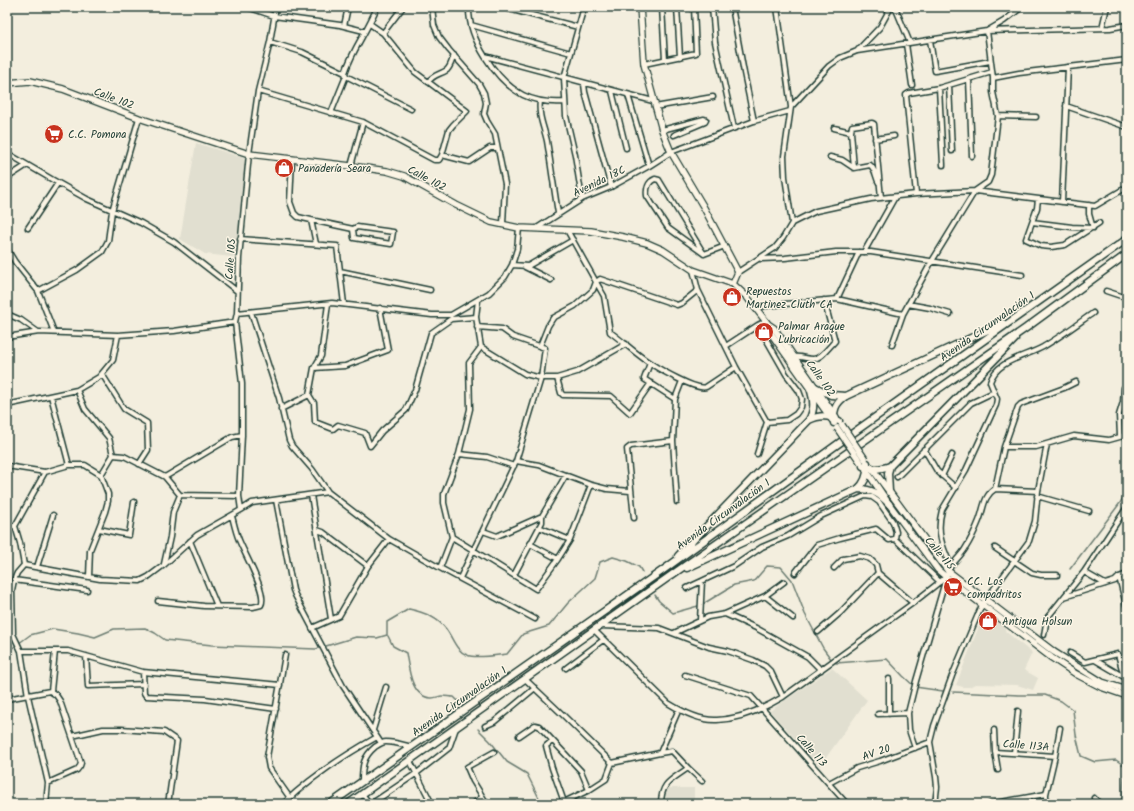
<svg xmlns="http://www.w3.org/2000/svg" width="1134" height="811" font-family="Kalam,sans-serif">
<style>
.built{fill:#e1dfd0}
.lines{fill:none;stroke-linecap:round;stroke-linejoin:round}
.stream{stroke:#6c7d72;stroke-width:1.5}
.street-casing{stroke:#1f3d34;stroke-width:7}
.secondary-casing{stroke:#1f3d34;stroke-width:8}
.primary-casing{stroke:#1f3d34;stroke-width:9}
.street{stroke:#fcf5e5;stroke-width:4}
.secondary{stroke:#fcf5e5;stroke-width:5.5}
.primary{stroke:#fcf5e5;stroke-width:6}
.secondary-bridge-casing{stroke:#1f3d34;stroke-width:8;stroke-linecap:butt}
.secondary-bridge{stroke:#fcf5e5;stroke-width:5.5}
.labels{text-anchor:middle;stroke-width:3;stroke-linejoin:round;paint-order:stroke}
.street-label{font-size:11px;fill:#1f3d34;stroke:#fcf5e5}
.poi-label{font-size:11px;fill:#1f3d34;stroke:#fcf5e5;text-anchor:start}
</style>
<rect width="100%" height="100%" fill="#f3eede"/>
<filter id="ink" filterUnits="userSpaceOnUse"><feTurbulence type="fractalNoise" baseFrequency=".025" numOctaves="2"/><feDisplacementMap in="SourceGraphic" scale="8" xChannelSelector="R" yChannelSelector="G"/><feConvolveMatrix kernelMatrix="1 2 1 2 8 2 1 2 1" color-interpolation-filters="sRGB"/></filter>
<g filter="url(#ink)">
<path class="built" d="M196,143L247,159L241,258L205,254L180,239Z
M985,611L1006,627L1005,631L1032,653L1024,670L1038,678L1033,690L1017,685L975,684L969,687H963L956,685Z
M832,668L867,700L820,766L770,711Z
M666,788H694V804H666Z"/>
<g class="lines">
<path class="stream" d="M1070,569L1120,503L1127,490
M655,595L659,601L673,613L698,606
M703,604L734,585L754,581L767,566L781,567L792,580L805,614L823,648L831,659
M388,636L393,646L406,653C409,669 411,698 432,698C436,698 439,696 442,696C446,696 450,697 454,697L459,702
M7,652L30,635L53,629L78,633L95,637L114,629L145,628L155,633L165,640L212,645L316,649L356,637L377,638L387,635V622L409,609C424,612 437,617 446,629C453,638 455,650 467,655C476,659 496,655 507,654L523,634L549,626L568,603L595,578L600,562L613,557L627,561L639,567L642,572
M836,663L887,659L903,676L915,687L943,691
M953,692L1019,695H1045L1061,701L1073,710L1076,735L1081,756L1095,762L1116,760L1125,766L1122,802L1124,804
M478,729L490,741L507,762L527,774L540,800L547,804"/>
<defs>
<path id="street" d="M247,7L274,16L340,25L364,31
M432,7L434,25L439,37L449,50L479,84L484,93L486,103L484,114L487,121L495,134L505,184L503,224
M469,7C468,38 496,81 523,95C537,102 550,103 565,102
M501,7L578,27
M629,7L640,8
M662,7L665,60
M677,7L680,57
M712,7L715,42L734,128
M732,7L744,73L754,121
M777,7L791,107
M895,7L910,43
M370,24L383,33L403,7
M471,25L571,53
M344,26L348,7
M1102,28L1107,7
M987,31L1004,21L1022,7
M383,33L415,72L467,111L453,125L449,130L442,155
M930,40L935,71L990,61
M270,42L302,52L345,73L346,76L411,109
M906,44L912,85
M857,51L880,27L891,7
M485,56L653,101
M644,64L696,53L694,7
M345,73C352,50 368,30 377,7
M993,78L1019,73L1127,60
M969,79L972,156
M428,82C434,74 439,75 447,70C451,66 452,60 454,55
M584,84L585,92L611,187
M949,85L952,151
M939,88L943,165
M258,91L363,122L434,160H439L442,155L469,162L490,148H497
M612,91L626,148
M628,95L649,166
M540,101C538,116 544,127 547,141C551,165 554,189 558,213
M1066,106L1124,126
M655,107L713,97
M331,113L346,76
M998,116L1036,117
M834,128L851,132L854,168
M662,130L704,119L706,120L705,122L674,135
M851,132L852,126L872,123L874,124L881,198
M875,139L894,136
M7,153L53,180L87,199L141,223L174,242L237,291
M830,157L842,160L854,168L870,165C876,169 875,177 879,183
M292,159L290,202L294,213L298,217L311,220L316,244
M351,166L363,122
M7,178L27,165
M655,179L659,180L704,254L668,228L647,196C646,189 648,182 655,179Z
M916,194L906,95L909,93L939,88L992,72
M582,199L575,155L566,116L564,78L584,7
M1038,199L1037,208L1026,239L1041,246L1051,247L1065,245L1099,223
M1062,202L1068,67
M311,220L353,229L357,227L393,232L391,244L354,238L353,229
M1032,222L1072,227L1093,228L1089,214V205
M792,223L785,177L784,156L791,107L829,66L840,58L857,51L987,31L1110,28L1127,25
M28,228L58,183
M537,228L582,199L611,187L649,166L671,152L754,121L790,111
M567,230L596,282L600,279L677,305L682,303L698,290
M240,239L337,246L340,271L430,290
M7,249L15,262L38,291L54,332
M864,252L895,197
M704,254L725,246
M761,259L785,258L836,252H871L1022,275
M512,265L528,266L573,240
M525,267L551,280
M693,270L698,290L736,367L767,422L757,454
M340,271L344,304
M738,272L775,248L783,238L792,223L816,211L871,199L916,194L975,191L988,182L991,175L998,116L993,92V78L987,31
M596,282L604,296L610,332C624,342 636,354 650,363C659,369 697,391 706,387L736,367
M38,291L77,270L102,252L108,241L112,211L139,118
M1106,291L1127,298
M837,299L859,252
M478,300L476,317L481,347L525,374L541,378H557L577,372L626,344
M328,304L321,356L314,368L309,395L314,403L315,422L333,429L338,425L365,433L370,446L382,431L406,410L415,390L431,333L451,319L476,317
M908,304L930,308L950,314
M755,307L837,299L903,314L932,261L975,191L1095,206L1127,187
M251,312L279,398L289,440L292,446L312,469L328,492L389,539L440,568L535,619
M237,313L332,303L432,315H451L489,293L505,277L512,265L517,249L519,228
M7,314L21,320L38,332
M758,325L786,374L799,391L802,399L801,407L796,414L787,420L767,422
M7,337L39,332L118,335L174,331L235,322
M892,345L903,314
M540,346L548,326L553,318L575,306L593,290L596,282
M726,346L758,325L766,321
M794,357C801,356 806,359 813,359C821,359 829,347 835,341L824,300
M650,363L644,379L675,399
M314,368L345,366L388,350L380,308
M102,374L124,409L147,423L148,450L139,464
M557,378L561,393L563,395L611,396L630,413L651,383
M77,390L85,409L109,438L113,455L101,475
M51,396L69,465
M7,405L77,390L99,377L113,360L118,335
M281,409L309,395
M1120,436L1119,415L1123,402L1124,388
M1004,447H1036L1074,436L1109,440L1127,435
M924,449L937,471L956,488
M459,454L487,457L514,466
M113,455L124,456L165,477L180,495
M516,461L539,465L591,485L607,489L630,491
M7,466L45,472L69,465H85L101,475L108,494V501L105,512L90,550L89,577
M942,476L952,455
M165,477L232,437L242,435
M897,477L971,403L994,392
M995,489L1004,447L1018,407L1021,404L1064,388L1076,382
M311,495L331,619
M1037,496L1089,511
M276,500L293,590L295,595L343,686L381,743
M677,502L673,441L675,399L682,381
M241,510L252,503L328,492
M634,518L627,449L631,446L673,441
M7,526H15L45,472
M15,526L20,543L24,565L17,573L14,580L12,590L13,634L21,651L28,696L48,783L46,804
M539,527L570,540
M99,529L129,535L134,502
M317,530L323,532L368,566
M483,531L497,536L542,516L566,475
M452,537L536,589L558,559L570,540L591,485
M190,541L217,606
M530,544L558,559
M995,548L1032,573L1041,575H1057
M164,564L170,537L173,512L180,495L239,496
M24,565L100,579L140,581L148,577L164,565L197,535L241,510L239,496L242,435V384L235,322L237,313L239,258L249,154L258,91L270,42L276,7
M951,566C942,546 936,532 942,510L966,470L996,405L997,399L990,382C997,360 1025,357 1043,347C1060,337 1076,325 1093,313
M37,567L53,515
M440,568L452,537L444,503V494L459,454L470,409L469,363L481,347
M834,568L843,559L860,556L870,559L876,565L878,573
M1084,572L1105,584
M795,573L817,545L840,538L876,529L889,540L895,539L940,582
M514,575L542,522V516
M1119,577L1127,609
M460,578L516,461L541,378L545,348L513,337L502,329L477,327
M14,580L87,590
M687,588L734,566L762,547L788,536L821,516L865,496L872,497L879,502L893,522L896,532L895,539
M765,596L793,618
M1064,597L1115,581L1119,577L1127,574
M158,601L204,606L253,607L261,605C268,594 244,553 239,540C236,533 234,524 232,516
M725,614L765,596L784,582
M700,620L702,581
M601,626L659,628L709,647L728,651L753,660L765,666L771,672L783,697
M312,628L339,616L368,566L389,539
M594,630L668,703C681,711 700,721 717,720C741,719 763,709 783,697L913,603L946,577
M818,632L840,613L878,573L913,603
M674,633L708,617L725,614L756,628L808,657L821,670
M1044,635L1047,618L1084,572L1127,507
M21,651H68L143,672L280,685
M1070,653L1085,662L1118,654L1124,677L1095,660
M285,655L267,757L269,768L290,798
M86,656L88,686L144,684
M566,668L603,640
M143,672L144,693L146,696L205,699L276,709
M685,675L751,696L847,804
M525,679L562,714L612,763
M889,679V714
M51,691L55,651
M7,699L50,691L56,695L60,701L81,763L80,766L77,770L48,783
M878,714L908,713
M485,726L494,722L535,688
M373,730L386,687
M994,730L995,752L998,770
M72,736L103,729H121L164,732L177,741L168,804
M519,736L535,725L539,726L581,771L589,790
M552,741L546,746L552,768L564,802
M915,748L909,730L908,713L916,681L948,571C952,563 960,557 965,549C970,541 975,531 979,521C984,509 983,496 995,489L1038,491
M995,752L1055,756L1046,794V804
M660,753L672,751L688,768C672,780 661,782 661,804
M1014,753L1018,711
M1055,756L1060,728
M410,761L432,804
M688,768L702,781
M362,781C362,766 363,757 375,747C378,745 382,742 386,742C395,742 403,745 412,747
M829,783L857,768L880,761L930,742
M362,794L370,804
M1094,798L1100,804
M283,804C311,777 343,756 377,737
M371,804L417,773L449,748L456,728
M473,804L482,797
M487,804L473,781L467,767L494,752
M561,804L564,802L589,790L606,779L612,763L660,753L679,709
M935,804L937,787L936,777L930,742L934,726L952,676L982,605L1029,541L1035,521L1038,491L1047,444
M990,804L1046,794"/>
<path id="secondary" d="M640,7L644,64L662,130L671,152L703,206L738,272L733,284
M7,83L30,81L63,89L139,118L249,154L351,166L387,171L404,176L456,205L491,222L519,228L591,231L623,237L647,243L663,250L693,270L733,284L747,297L768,324L774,328L836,417
M768,324L770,332L832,420
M871,467L948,571L1054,652L1102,682L1127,690
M866,470L889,504L938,570L946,577L1052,658L1076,674L1101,687L1127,696"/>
<path id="primary" d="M815,387L831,395L846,396
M809,420C820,415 828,415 839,421
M834,423C833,411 835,403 846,396L1003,323
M863,466C873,471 880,469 890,466
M858,489C872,489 880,494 889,504
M889,492L888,473L890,466L1015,339
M678,556L809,420C815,409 814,400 810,388
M687,568L858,489C866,482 868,473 867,463
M330,804L666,568L860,428L1127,239
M348,804L673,574L1026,328L1127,254"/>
</defs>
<use href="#street" class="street-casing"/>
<use href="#secondary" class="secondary-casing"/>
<use href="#primary" class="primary-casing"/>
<use href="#street" class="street"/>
<use href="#secondary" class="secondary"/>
<use href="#primary" class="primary"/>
<defs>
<path id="secondary-bridge" d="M842,425L865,459
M837,428L861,463"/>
</defs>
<use href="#secondary-bridge" class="secondary-bridge-casing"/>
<use href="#secondary-bridge" class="secondary-bridge"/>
</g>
</g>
<defs>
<symbol id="supermarket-disc" viewBox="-11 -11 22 22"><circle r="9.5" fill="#c8321e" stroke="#fcf5e5"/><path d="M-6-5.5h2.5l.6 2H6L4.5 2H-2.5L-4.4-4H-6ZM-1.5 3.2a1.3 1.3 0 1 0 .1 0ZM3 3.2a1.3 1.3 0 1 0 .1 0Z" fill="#fff"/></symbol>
<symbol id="shop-disc" viewBox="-11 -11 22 22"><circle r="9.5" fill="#c8321e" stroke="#fcf5e5"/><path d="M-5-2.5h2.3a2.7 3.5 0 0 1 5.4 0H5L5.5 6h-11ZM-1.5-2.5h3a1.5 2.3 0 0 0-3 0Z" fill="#fff"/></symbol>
</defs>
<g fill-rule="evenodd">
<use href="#supermarket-disc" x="43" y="123" width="22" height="22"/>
<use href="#shop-disc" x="273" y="157" width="22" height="22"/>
<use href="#shop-disc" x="721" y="286" width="22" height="22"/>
<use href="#shop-disc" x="753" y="321" width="22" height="22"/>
<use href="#supermarket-disc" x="942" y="576" width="22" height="22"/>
<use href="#shop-disc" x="977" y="610" width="22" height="22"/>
</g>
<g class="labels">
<g class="street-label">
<text transform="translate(114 98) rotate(21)" y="4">Calle 102</text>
<text transform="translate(427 178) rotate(28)" y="4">Calle 102</text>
<text transform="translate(599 181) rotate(-26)" y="4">Avenida 18C</text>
<text transform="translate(230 259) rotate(-86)" y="4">Calle 105</text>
<text transform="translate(987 326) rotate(-35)" y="4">Avenida Circunvalación 1</text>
<text transform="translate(821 378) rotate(55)" y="4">Calle 102</text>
<text transform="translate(723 514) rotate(-36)" y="4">Avenida Circunvalación 1</text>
<text transform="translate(940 553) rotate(50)" y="4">Calle 115</text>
<text transform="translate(459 701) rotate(-35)" y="4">Avenida Circunvalación 1</text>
<text transform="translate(1026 745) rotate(4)" y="4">Calle 113A</text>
<text transform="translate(812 750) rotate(48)" y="4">Calle 113</text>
<text transform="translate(876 752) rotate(-19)" y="4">AV 20</text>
</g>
<g class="poi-label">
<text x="68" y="138">C.C. Pomona</text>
<text x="298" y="172">Panadería Seara</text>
<text x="746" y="295">Repuestos<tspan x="746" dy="13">Martinez Cluth CA</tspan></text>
<text x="778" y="330">Palmar Araque<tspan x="778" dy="13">Lubricación</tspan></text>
<text x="967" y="585">CC. Los<tspan x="967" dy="13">compadritos</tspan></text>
<text x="1002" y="625">Antigua Holsun</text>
</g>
</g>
<rect width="1134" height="811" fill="none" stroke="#fcf5e5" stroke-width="24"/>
<rect x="12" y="12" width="1110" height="787" fill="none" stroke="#1f3d34" stroke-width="1.5" filter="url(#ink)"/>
</svg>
